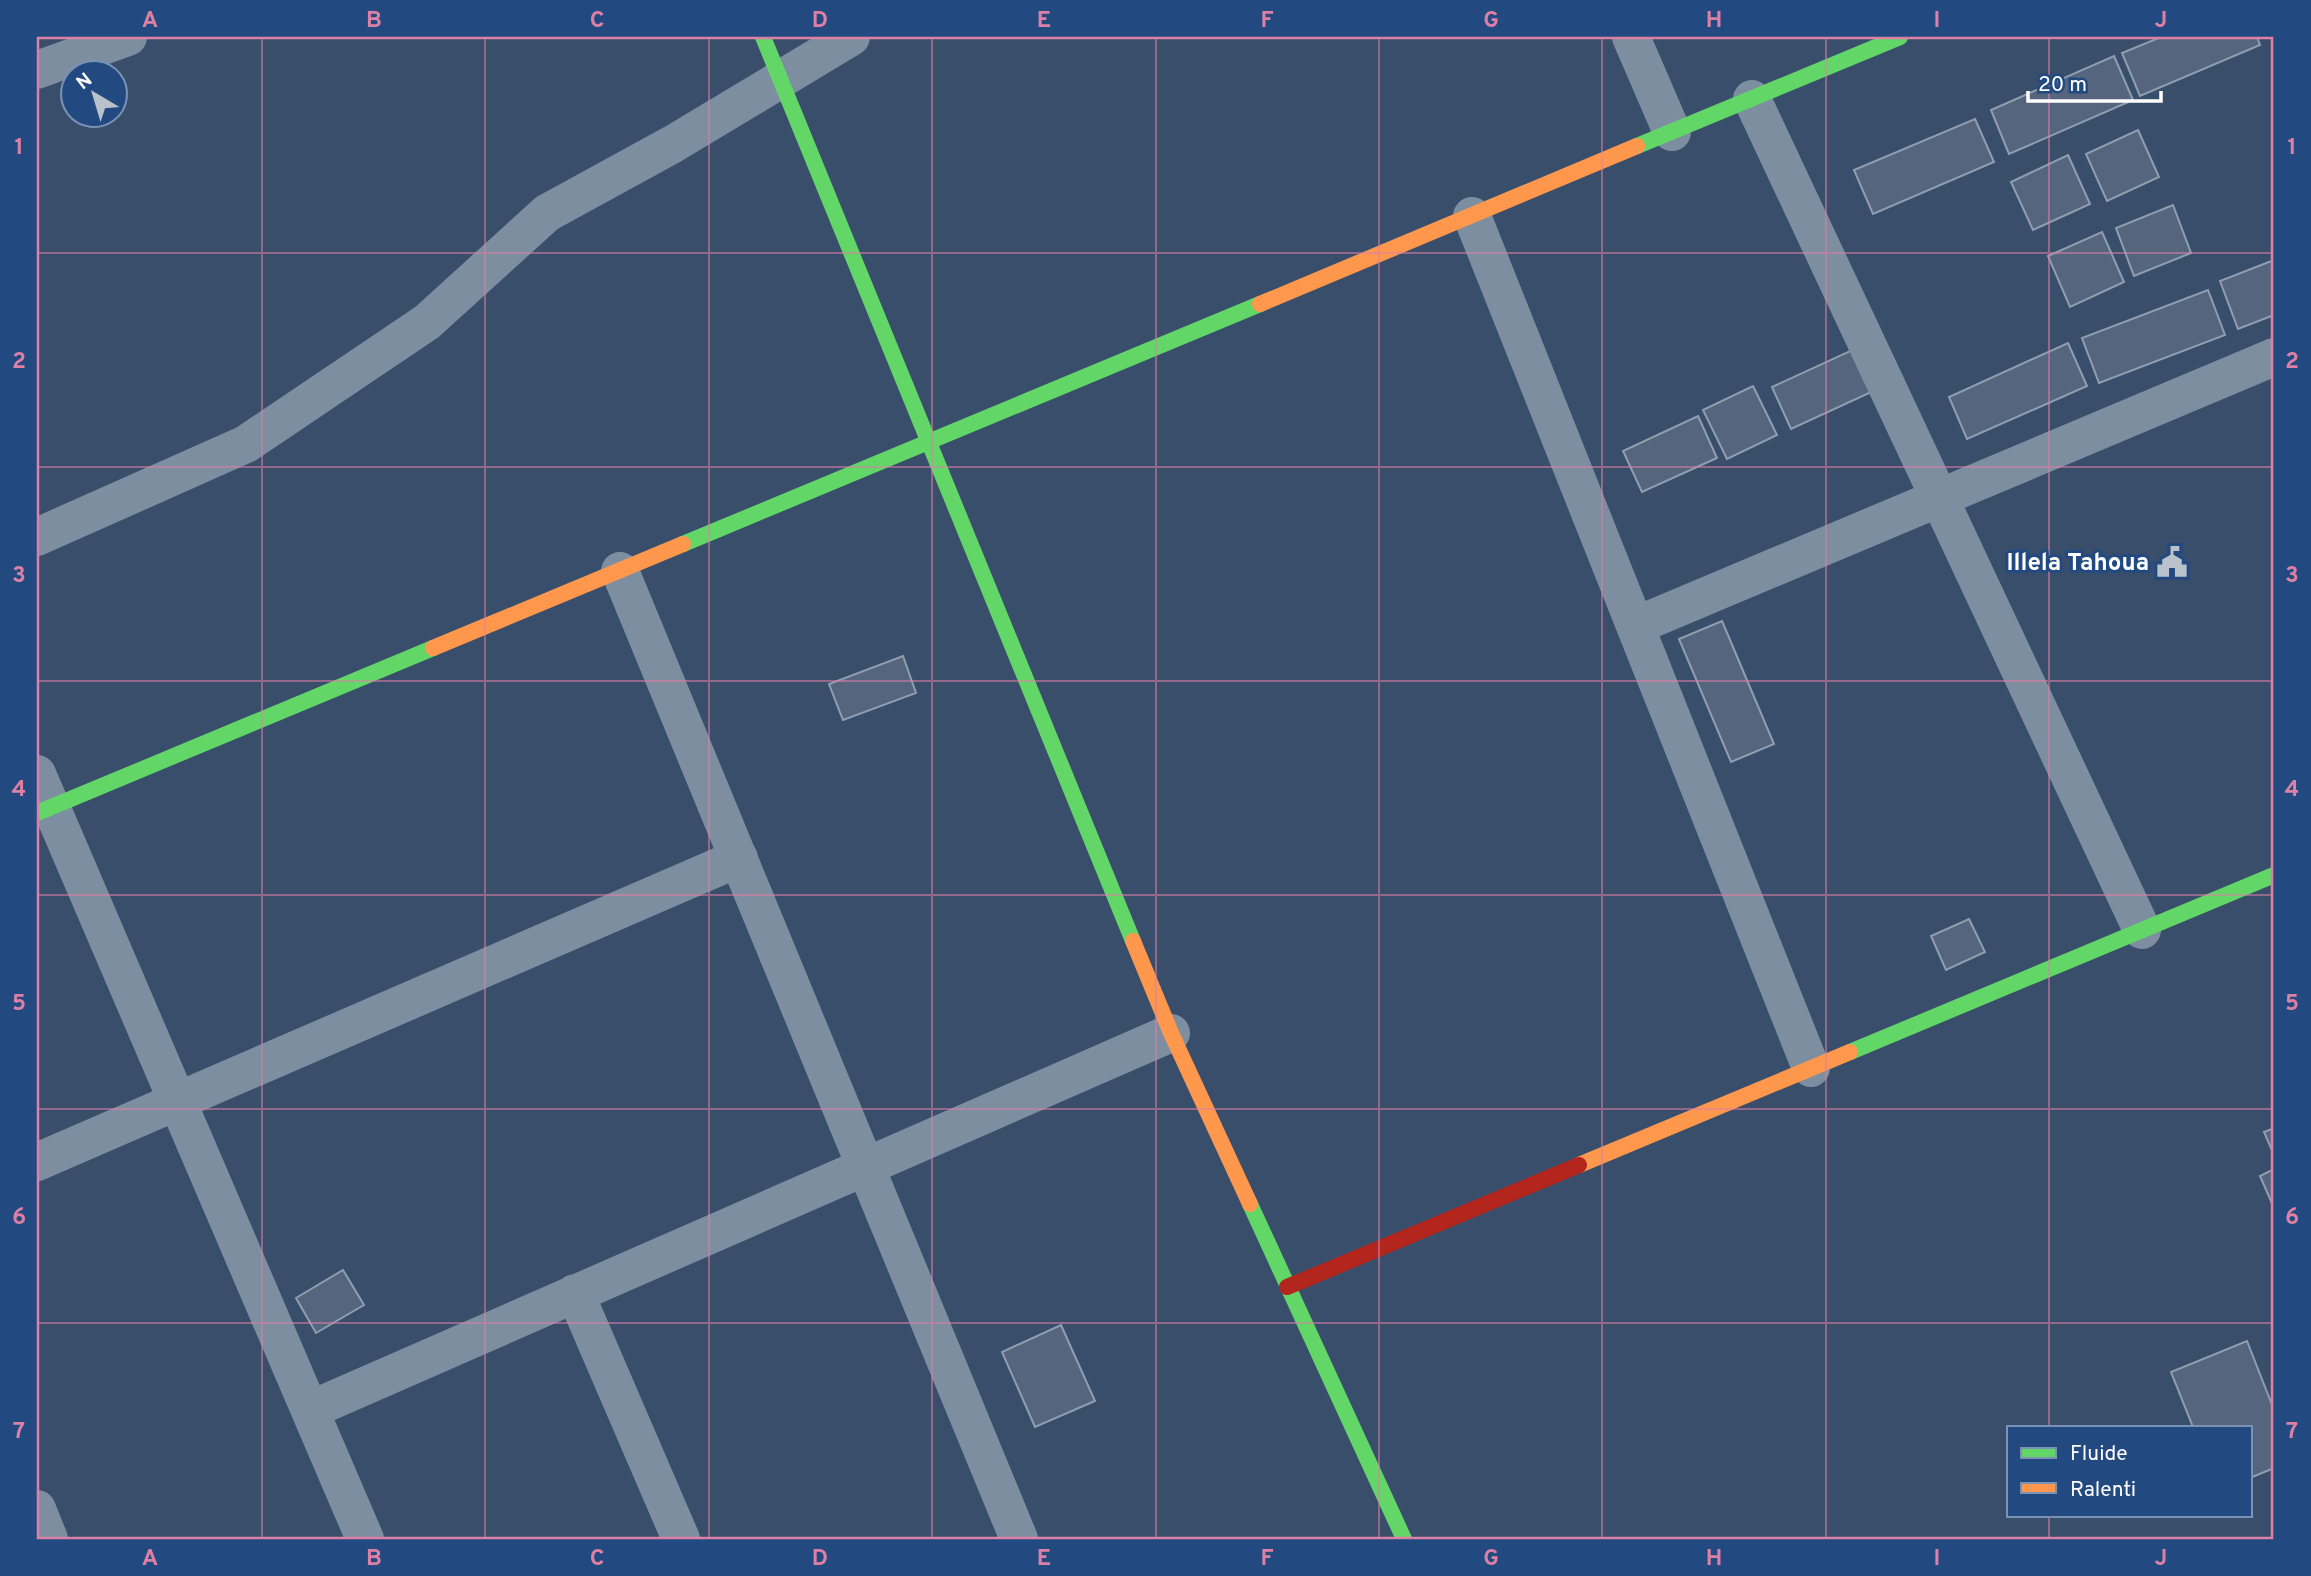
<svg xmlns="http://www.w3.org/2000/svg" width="2311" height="1576" font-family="Overpass,sans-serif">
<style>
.building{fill:#54657d;stroke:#919eb0;stroke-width:2}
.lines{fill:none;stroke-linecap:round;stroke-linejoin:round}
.street{stroke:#7e8ea1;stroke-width:38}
.fast{stroke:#63d668;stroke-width:16}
.slow{stroke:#ff974d;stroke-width:16}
.jam{stroke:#b3261e;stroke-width:16}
.grid{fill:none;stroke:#dd80a5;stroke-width:2;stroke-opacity:0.55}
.labels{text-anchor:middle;stroke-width:6;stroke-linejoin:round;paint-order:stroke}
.poi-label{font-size:24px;font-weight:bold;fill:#fff;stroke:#224a81;text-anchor:end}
.neatline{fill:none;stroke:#dd80a5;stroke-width:2.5}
.grid-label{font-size:23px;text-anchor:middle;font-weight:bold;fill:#dd80a5}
</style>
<rect width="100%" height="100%" fill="#384e6b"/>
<path class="building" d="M2161,37H2257L2260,45L2140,96L2122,53Z
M2114,56L2133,100L2009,154L1991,110Z
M1975,119L1994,162L1873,214L1854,170Z
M2138,130L2159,177L2107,201L2086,154Z
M2068,155L2090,204L2033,230L2011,182Z
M2173,205L2191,253L2134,276L2116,228Z
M2102,232L2124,282L2070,307L2048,256Z
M2274,260V315L2238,329L2220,281Z
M2208,290L2225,335L2099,383L2082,338Z
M2068,343L2087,386L1967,439L1949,397Z
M1861,346L1880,388L1791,429L1772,387Z
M1753,386L1777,435L1727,459L1703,410Z
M1698,416L1717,458L1642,492L1623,451Z
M1722,621L1774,744L1731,762L1679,639Z
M903,656L916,693L843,720L829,684Z
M1969,919L1985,952L1946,970L1931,936Z
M2274,1128V1155L2264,1132Z
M2274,1169V1208L2260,1176Z
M343,1270L364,1305L316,1333L296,1298Z
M1061,1325L1095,1401L1035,1427L1002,1352Z
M2247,1341L2274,1410V1468L2250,1478V1427H2193L2171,1372Z"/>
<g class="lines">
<path class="street" d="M1631,37L1672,132
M37,70L128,37
M1752,99L2142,930
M1472,216L1811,1068
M37,537L246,444L427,322L547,213L673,144L851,37
M620,571L1019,1539
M1635,626L2274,357
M37,774L365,1539
M37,1162L739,858
M575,1293L681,1539
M310,1410L1171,1033
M37,1509L49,1539"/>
<path class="fast" d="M763,37L1133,941
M1637,146L1900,37
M683,544L1260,304
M37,813L433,648
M1850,1052L2274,875
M1250,1204L1404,1539"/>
<path class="slow" d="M1260,304L1637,146
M433,648L683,544
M1133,941L1171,1033L1250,1204
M1579,1165L1850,1052"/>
<path class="jam" d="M1287,1287L1579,1165"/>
</g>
<path class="grid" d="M262,37V1539M485,37V1539M709,37V1539M932,37V1539M1156,37V1539M1379,37V1539M1602,37V1539M1826,37V1539M2049,37V1427M37,253H2274M37,467H2274M37,681H2274M37,895H2274M37,1109H2274M37,1323H2274M2049,1515V1539"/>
<defs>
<symbol id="civic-bare" viewBox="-9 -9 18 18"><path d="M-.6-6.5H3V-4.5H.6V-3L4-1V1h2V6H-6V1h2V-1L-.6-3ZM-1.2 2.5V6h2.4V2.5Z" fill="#b9c1cb" stroke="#224a81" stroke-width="2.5" paint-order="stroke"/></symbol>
</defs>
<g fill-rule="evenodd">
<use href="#civic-bare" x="2150" y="540" width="44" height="44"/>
</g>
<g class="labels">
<g class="poi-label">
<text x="2149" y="570">Illela Tahoua</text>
</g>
</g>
<rect width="2311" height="1576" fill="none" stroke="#224a81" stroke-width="77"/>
<rect x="2007" y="1426" width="245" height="91" fill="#224a81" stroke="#7a92b3" stroke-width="2"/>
<rect x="2021" y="1448" width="35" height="10" fill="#63d668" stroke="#7a92b3" stroke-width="2"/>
<text x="2070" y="1460" font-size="21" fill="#ffffff">Fluide</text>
<rect x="2021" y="1483" width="35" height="10" fill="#ff974d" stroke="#7a92b3" stroke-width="2"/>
<text x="2070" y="1496" font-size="21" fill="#ffffff">Ralenti</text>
<g transform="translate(94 94) rotate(322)"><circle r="33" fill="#224a81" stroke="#7a92b3" stroke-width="2"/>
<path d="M0-5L12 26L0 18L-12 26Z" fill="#b9c1cb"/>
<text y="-10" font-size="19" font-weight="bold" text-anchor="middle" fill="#ffffff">N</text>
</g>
<path d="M2028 91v10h133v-10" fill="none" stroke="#ffffff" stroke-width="3.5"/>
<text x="2038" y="91" font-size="21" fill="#ffffff" stroke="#224a81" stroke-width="5" paint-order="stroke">20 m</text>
<rect x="38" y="38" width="2234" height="1500" class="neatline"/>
<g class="grid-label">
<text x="150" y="27">A</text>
<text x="374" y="27">B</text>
<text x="597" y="27">C</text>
<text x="820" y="27">D</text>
<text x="1044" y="27">E</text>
<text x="1267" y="27">F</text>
<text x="1491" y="27">G</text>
<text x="1714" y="27">H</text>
<text x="1937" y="27">I</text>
<text x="2161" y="27">J</text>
<text x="19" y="154">1</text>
<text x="2292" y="154">1</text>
<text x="19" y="368">2</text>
<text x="2292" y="368">2</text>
<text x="19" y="582">3</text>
<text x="2292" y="582">3</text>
<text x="19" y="796">4</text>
<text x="2292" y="796">4</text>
<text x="19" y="1010">5</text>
<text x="2292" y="1010">5</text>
<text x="19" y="1224">6</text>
<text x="2292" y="1224">6</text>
<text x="19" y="1438">7</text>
<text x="2292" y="1438">7</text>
<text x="150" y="1565">A</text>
<text x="374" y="1565">B</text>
<text x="597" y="1565">C</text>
<text x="820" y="1565">D</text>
<text x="1044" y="1565">E</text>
<text x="1267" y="1565">F</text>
<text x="1491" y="1565">G</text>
<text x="1714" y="1565">H</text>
<text x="1937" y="1565">I</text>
<text x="2161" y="1565">J</text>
</g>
</svg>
